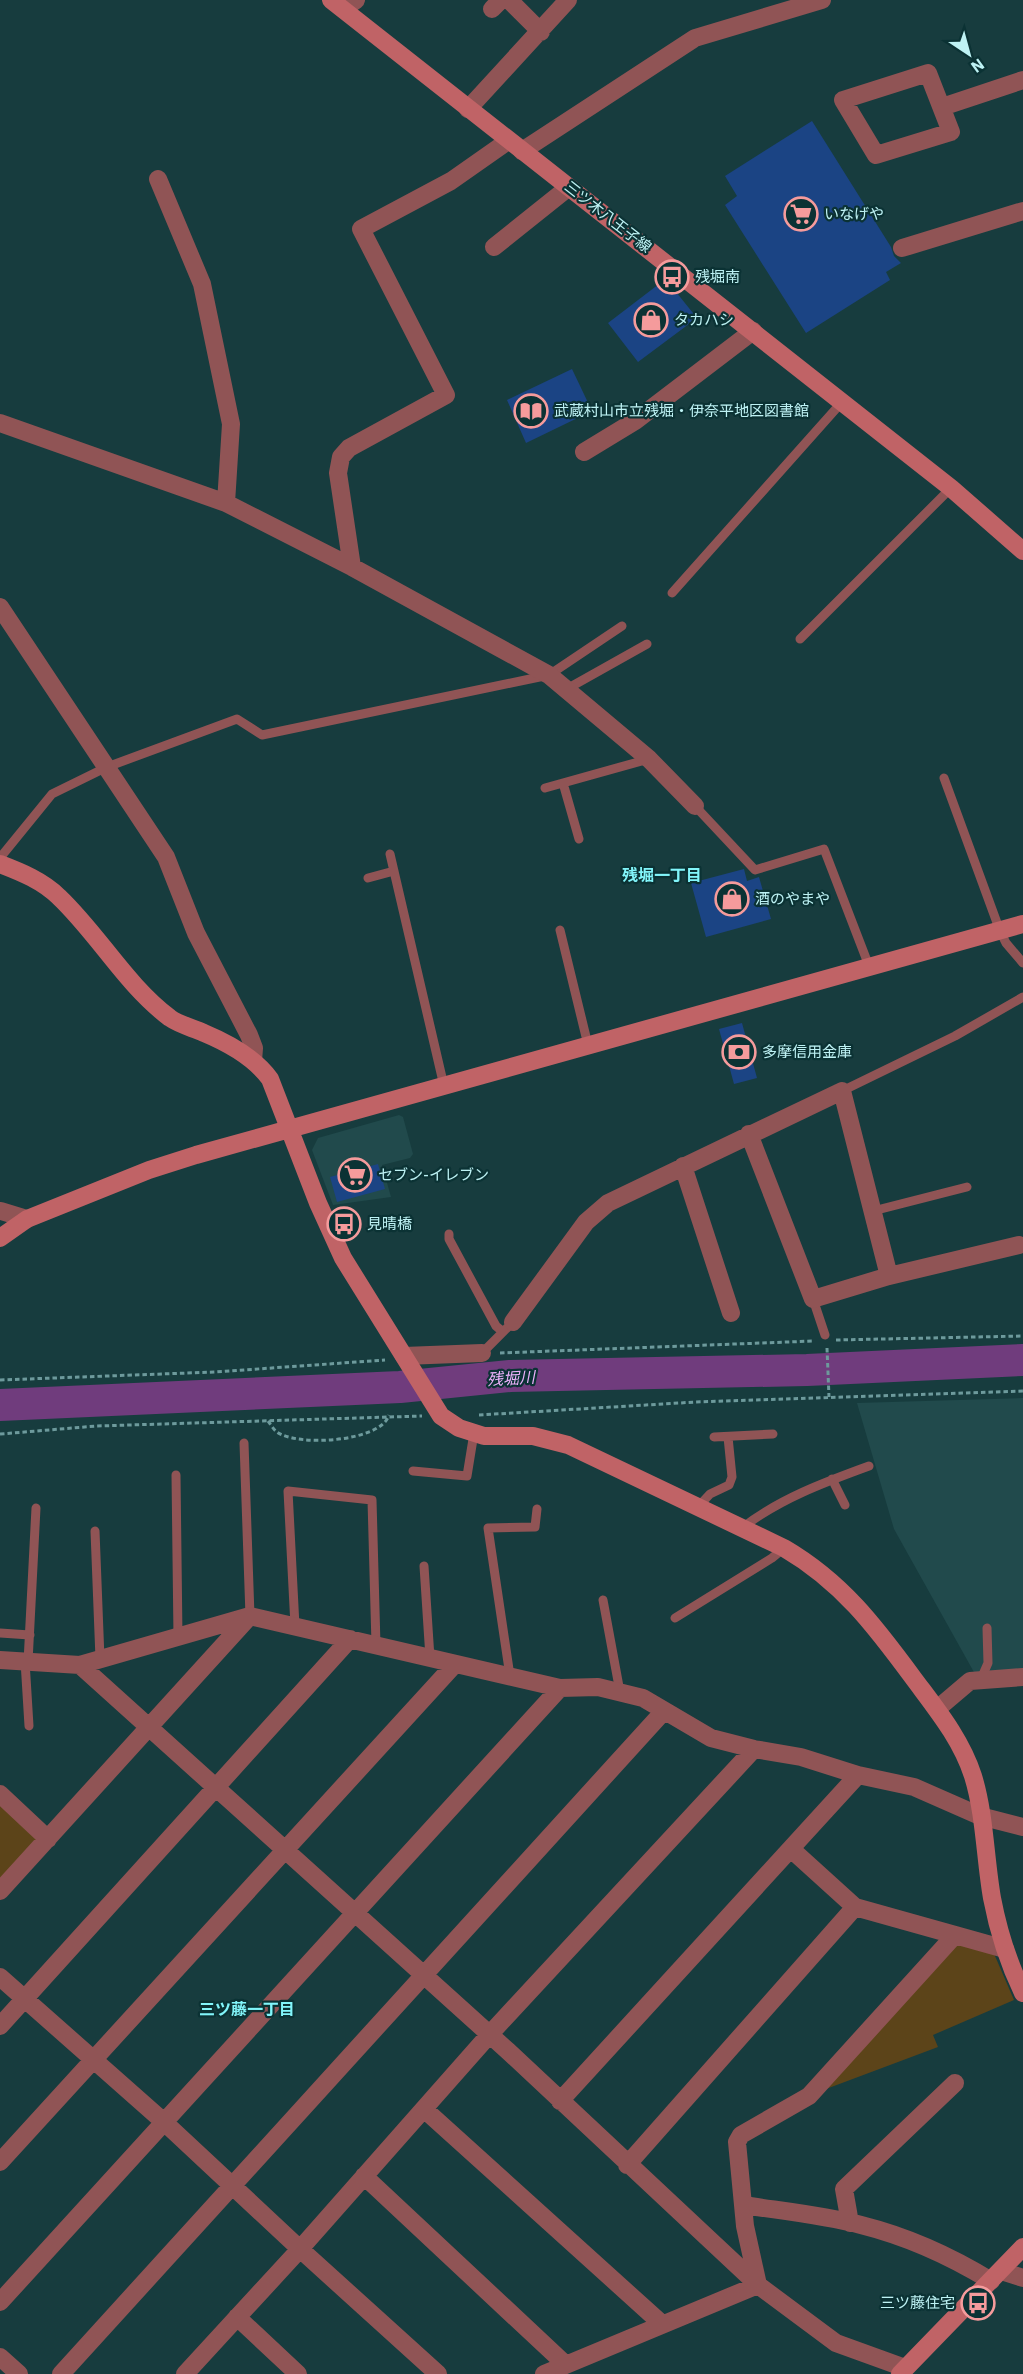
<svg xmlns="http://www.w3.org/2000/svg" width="1023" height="2374" font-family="'IBM Plex Sans','Noto Sans JP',sans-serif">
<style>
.built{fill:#214a4c}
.green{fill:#5c4419}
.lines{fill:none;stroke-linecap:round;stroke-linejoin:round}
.river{stroke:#703c7d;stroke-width:32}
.building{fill:#1b4484}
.path{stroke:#6d9a9c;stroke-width:3;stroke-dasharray:4.5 3;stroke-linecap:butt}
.lane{stroke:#905455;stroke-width:9}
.street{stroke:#905455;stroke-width:18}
.secondary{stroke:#c06366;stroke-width:18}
.labels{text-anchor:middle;stroke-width:4.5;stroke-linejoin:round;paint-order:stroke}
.poi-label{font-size:15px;fill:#bef2f4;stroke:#0b3234;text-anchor:start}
.street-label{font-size:15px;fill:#bef2f4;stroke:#0b3234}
.neighbourhood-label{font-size:16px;font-weight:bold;fill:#82f5fa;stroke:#0b3234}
.water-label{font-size:16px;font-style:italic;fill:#eab0f9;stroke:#0b3234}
</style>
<rect width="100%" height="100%" fill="#173c3e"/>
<path class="built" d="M399,1115L403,1117L413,1154L410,1158L382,1165L391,1197L333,1205L312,1150L318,1138Z
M1023,1398V1672L975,1674L894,1529L857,1403Z"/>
<path class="green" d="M0,1800L43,1840L0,1886Z
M952,1943L992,1949L1014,2000L933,2035L938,2047L818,2092Z"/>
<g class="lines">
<path class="river" d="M0,1405L400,1387L510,1376L807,1370L1023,1360"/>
</g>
<path class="building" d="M812,121L891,247L894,256L901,263L886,272L890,280L806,333L725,205L737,196L725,176Z
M659,284L665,293L672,287L697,318L638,362L608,323Z
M572,369L592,411L526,443L507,400Z
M744,869L747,881L759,877L771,919L706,937L691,883Z
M742,1023L757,1078L734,1084L719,1029Z
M378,1164L385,1189L337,1202L330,1177Z"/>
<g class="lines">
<path class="path" d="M836,1340L1023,1336
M827,1348L829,1397
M500,1353L814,1341
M0,1380L215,1372L385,1360
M479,1415L696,1402L1023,1391
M268,1421C271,1425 274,1430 277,1432C297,1447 381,1442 389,1415
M0,1434L97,1426L422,1416"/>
<path class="lane" d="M672,593L842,402
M800,639L951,488
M565,690L647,644
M944,778L1000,931L1006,943L1023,963
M563,783L579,839
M545,788L649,759
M695,806L755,870L824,849L869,966
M390,854L444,1086
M0,858L52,794L107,767L237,719L262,735L549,675L622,626
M368,878L394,871
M560,930L588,1045
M842,1091L955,1036L1023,997
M873,1211L967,1187
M449,1234V1239L496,1326L503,1332
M813,1299L825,1335
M482,1353L507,1328
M714,1437L773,1434
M244,1443L250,1616
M413,1471L467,1476L474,1433
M176,1475L178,1637
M832,1479L845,1505
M698,1507L710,1494L729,1485L732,1477L728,1437
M742,1528C779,1499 825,1482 869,1466
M95,1531L100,1659
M424,1566L430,1658
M603,1600L620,1692
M675,1618L772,1558L784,1548
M295,1626L288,1491L372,1500L376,1645
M0,1633L30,1635
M25,1661L29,1726
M28,1662L36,1508
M510,1676L488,1528L535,1527L537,1509
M981,1679L988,1663L987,1628"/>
<path class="street" d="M509,0L541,32
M343,9L356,0
M492,9L501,0
M928,73L951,132L876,155L843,100Z
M942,107L1023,80
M468,109L568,0
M522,151L695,38L822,0
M158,179L202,284L231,424L226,503
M494,247L569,187
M902,248L1023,211
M0,423L226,503L352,567L549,675L649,759L695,806
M584,452L635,421L753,331
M352,567L338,473L341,457L349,448L446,395L361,229L451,181L508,141
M0,607L166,857L196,933L249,1035L254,1048L253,1061
M749,1134L813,1299L889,1276L1019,1245
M683,1166L731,1313
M1,1211L27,1219
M513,1322L586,1222L608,1203L842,1091L889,1276
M404,1356L482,1353
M0,1660L80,1665L250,1616L560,1688L598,1687L643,1698L711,1738L754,1749L801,1757L858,1775L914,1787L980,1816L1023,1827
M80,1665L508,2051L758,2285L836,2343L905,2368
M937,1709L970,1681L1023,1677
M0,1794L48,1839
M791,1849L855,1907L1005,1949
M0,1891L249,1617
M0,1977L164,2122L300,2249L438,2374
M0,2026L350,1639
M560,2101L858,1775
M424,2109L662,2324
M0,2162L455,1664
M627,2165L855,1907
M364,2176L565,2364
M743,2205C782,2211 823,2215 861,2225C905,2236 952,2257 991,2281
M850,2223L844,2189L955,2083
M1001,2271L1023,2278
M758,2285L745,2226L737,2142L741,2135L809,2096L955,1935
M0,2302L560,1688
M237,2317L298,2374
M0,2357L19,2374
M61,2374L664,1711
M185,2374L300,2249L489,2035L754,1749
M544,2374L758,2285"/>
<path class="secondary" d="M331,0L951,488L1023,551
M0,864C21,872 43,881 59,897C99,935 126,985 170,1018C180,1025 193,1028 204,1033C228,1043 254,1057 270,1079L318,1203L343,1258L441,1416L459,1428L484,1436H533L568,1445L784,1548C842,1582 875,1626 914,1679C937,1710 961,1739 973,1776C985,1815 985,1858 992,1898C998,1930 1009,1964 1023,1993
M0,1238L27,1219L149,1170L196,1155L1023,924
M900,2374L1023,2247"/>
</g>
<defs>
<symbol id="supermarket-ring" viewBox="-11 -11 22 22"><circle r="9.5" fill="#0b3234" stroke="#f59b9c" stroke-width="1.5"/><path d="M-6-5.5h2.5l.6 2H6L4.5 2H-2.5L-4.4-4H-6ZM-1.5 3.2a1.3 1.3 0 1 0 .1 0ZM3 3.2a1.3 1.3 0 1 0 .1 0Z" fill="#f59b9c"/></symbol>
<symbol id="bus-ring" viewBox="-11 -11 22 22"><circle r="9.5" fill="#0b3234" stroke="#f59b9c" stroke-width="1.5"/><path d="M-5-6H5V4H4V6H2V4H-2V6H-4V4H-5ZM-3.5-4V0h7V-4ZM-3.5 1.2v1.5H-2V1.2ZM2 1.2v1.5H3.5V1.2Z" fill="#f59b9c"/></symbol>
<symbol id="shop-ring" viewBox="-11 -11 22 22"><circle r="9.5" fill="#0b3234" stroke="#f59b9c" stroke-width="1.5"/><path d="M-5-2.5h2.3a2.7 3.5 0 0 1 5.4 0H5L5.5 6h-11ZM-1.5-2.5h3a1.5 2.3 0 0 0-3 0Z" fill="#f59b9c"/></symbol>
<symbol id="library-ring" viewBox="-11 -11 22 22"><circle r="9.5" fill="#0b3234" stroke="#f59b9c" stroke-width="1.5"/><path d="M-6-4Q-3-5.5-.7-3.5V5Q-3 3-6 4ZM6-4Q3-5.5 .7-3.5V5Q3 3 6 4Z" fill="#f59b9c"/></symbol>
<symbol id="bank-ring" viewBox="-11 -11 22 22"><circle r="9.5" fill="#0b3234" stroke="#f59b9c" stroke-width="1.5"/><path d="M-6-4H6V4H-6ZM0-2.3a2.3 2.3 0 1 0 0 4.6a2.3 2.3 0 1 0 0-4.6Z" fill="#f59b9c"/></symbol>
</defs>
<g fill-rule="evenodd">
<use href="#supermarket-ring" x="782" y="195" width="38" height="38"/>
<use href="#bus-ring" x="653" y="258" width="38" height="38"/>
<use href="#shop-ring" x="632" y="301" width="38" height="38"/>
<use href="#library-ring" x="512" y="392" width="38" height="38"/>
<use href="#shop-ring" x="713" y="880" width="38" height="38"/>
<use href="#bank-ring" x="720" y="1033" width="38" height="38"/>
<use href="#supermarket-ring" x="336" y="1156" width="38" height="38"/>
<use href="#bus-ring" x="325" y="1205" width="38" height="38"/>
<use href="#bus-ring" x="959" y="2284" width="38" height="38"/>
</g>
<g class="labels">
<g class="poi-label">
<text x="824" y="219">いなげや</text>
<text x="695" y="282">残堀南</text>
<text x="674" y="325">タカハシ</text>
<text x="554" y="416">武蔵村山市立残堀・伊奈平地区図書館</text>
<text x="755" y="904">酒のやまや</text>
<text x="762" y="1057">多摩信用金庫</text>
<text x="378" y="1180">セブン-イレブン</text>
<text x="367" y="1229">見晴橋</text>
<text x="955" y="2308" text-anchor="end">三ツ藤住宅</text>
</g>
<g class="street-label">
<text transform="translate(608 217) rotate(38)" y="5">三ツ木八王子線</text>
</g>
<g class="neighbourhood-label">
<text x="662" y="881">残堀一丁目</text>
<text x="247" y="2015">三ツ藤一丁目</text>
</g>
<g class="water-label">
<text transform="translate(511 1378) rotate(-3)" y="6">残堀川</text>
</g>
</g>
<g transform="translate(969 54) rotate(144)" stroke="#0b3234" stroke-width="4.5" paint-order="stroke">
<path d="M0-4.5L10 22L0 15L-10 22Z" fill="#bef2f4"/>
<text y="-9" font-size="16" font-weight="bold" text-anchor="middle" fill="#bef2f4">N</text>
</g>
</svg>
